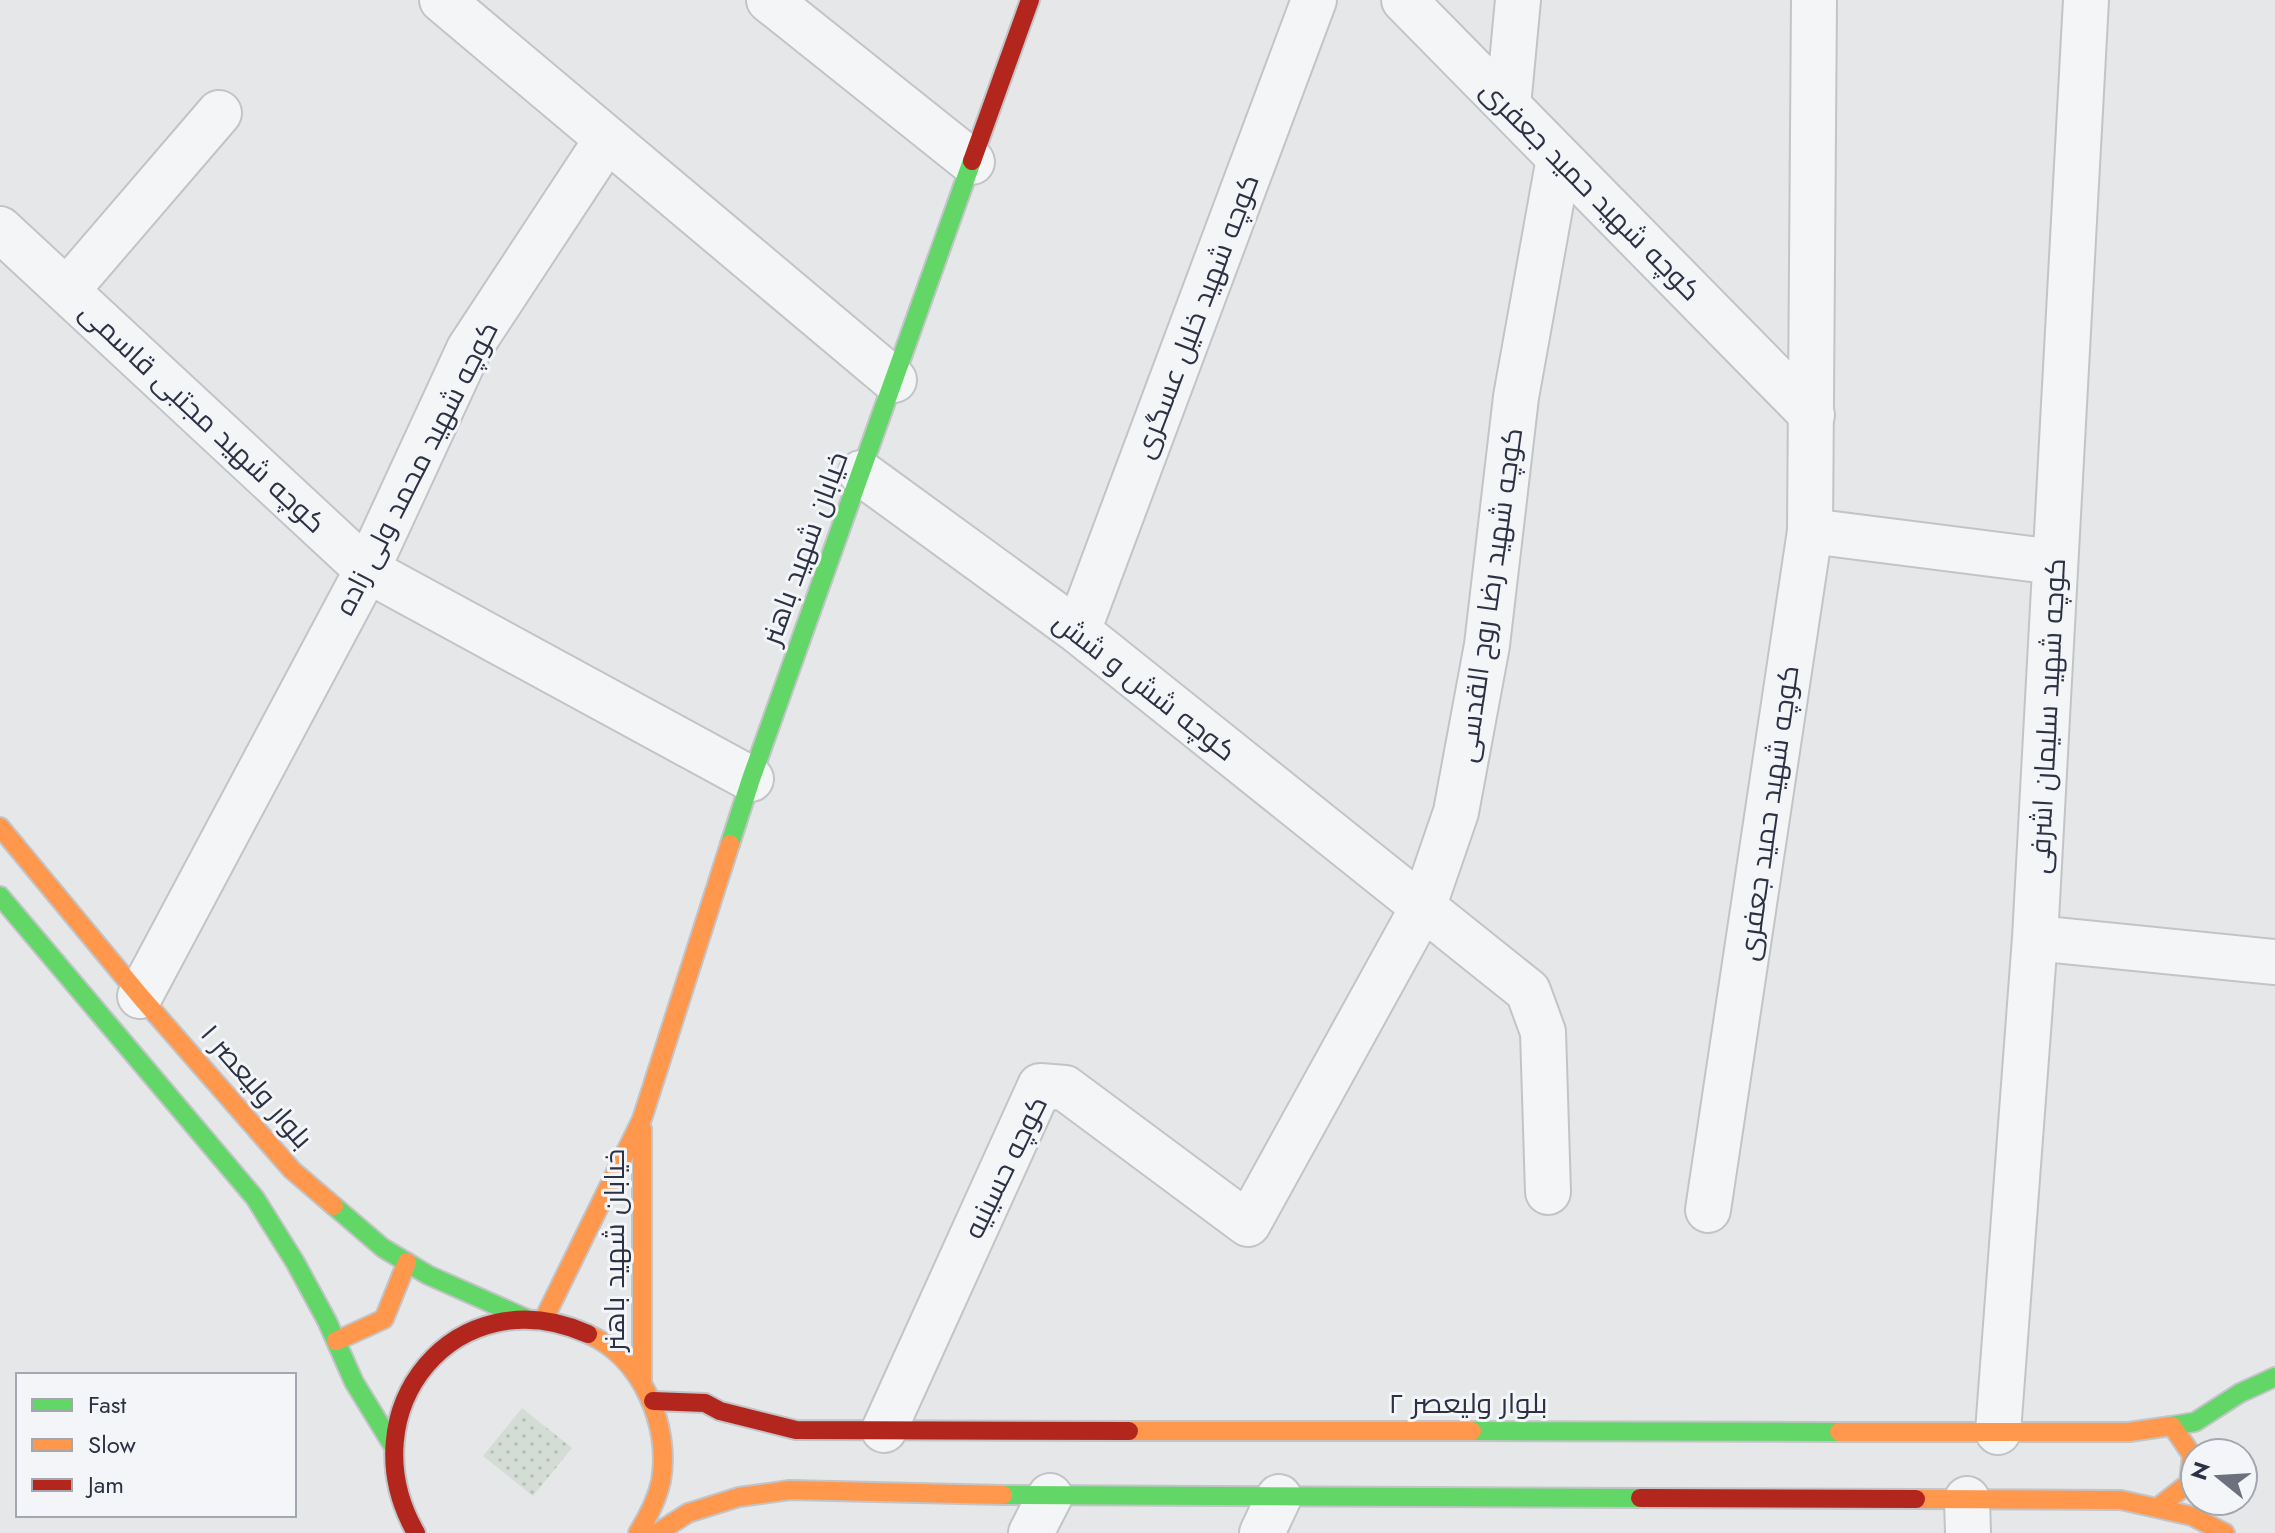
<svg xmlns="http://www.w3.org/2000/svg" width="2275" height="1533" font-family="Jost,Cairo,sans-serif">
<style>
.green{fill:url(#green-dots)}
.lines{fill:none;stroke-linecap:round;stroke-linejoin:round}
.street-casing{stroke:#c2c4c7;stroke-width:48}
.fast-casing{stroke:#c2c4c7;stroke-width:22}
.slow-casing{stroke:#c2c4c7;stroke-width:22}
.jam-casing{stroke:#c2c4c7;stroke-width:22}
.street{stroke:#f4f5f6;stroke-width:44}
.fast{stroke:#63d668;stroke-width:18}
.slow{stroke:#ff974d;stroke-width:18}
.jam{stroke:#b3261e;stroke-width:18}
.labels{text-anchor:middle;stroke-width:6;stroke-linejoin:round;paint-order:stroke}
.street-label{font-size:28px;fill:#2c3243;stroke:#f3f5f8}
</style>
<defs>
<pattern id="green-dots" width="8" height="8" patternUnits="userSpaceOnUse" patternTransform="scale(2)"><rect width="8" height="8" fill="#d4ddd5"/><path d="M2 2h.1M6 6h.1" fill="none" stroke="#b6beb8" stroke-width="1.8" stroke-linecap="round"/></pattern>
</defs>
<rect width="100%" height="100%" fill="#e5e7e9"/>
<path class="green" d="M522,1408L572,1448L533,1496L483,1456Z"/>
<g class="lines">
<defs>
<path id="street" d="M442,0L894,380
M769,0L972,162
M1404,0L1812,415
M1508,106L1518,0
M0,229L367,570L751,779
M67,290L219,113
M861,473L1078,631L1528,991L1543,1032L1548,1192
M1810,531L2055,562
M1078,631L1314,0
M2035,938L2275,962
M140,996L367,570L469,349L607,139
M1708,1210L1810,531L1814,0
M884,1430L1040,1086L1065,1088L1248,1224L1424,905L1456,812L1487,645L1516,397L1559,158
M1998,1432L2035,938L2086,0
M1967,1499L1968,1533
M1031,1533L1050,1496
M1262,1533L1279,1497"/>
<path id="fast" d="M730,844L751,779L972,161
M0,896L255,1198L295,1262L327,1321L354,1382L392,1444
M334,1206L383,1248L428,1275L525,1318
M2171,1426L2195,1422L2240,1393L2275,1377
M1472,1431L1839,1432
M1003,1495L1640,1498"/>
<path id="slow" d="M0,827L140,996L292,1170L334,1206
M642,1129V1381
M544,1319L642,1119L730,844
M588,1334C641,1357 671,1425 661,1481C657,1500 648,1517 638,1533
M336,1341L384,1319L407,1262
M1129,1431H1472
M1839,1432H2129L2171,1426
M1916,1499L2121,1500L2192,1516L2225,1533
M2157,1508L2189,1483L2192,1455L2172,1426
M657,1533L688,1513L739,1497L790,1490L1003,1495"/>
<path id="jam" d="M972,161L1030,0
M653,1401L705,1403L720,1411L796,1430L1129,1431
M1640,1498L1916,1499
M416,1533C346,1410 456,1275 588,1334"/>
</defs>
<use href="#street" class="street-casing"/>
<use href="#fast" class="fast-casing"/>
<use href="#slow" class="slow-casing"/>
<use href="#jam" class="jam-casing"/>
<use href="#street" class="street"/>
<use href="#fast" class="fast"/>
<use href="#slow" class="slow"/>
<use href="#jam" class="jam"/>
</g>
<g class="labels">
<g class="street-label">
<text transform="translate(1591 190) rotate(45)" y="10">کوچه شهید حمید جعفری</text>
<text transform="translate(1196 316) rotate(-69)" y="10">کوچه شهید خلیل عسگری</text>
<text transform="translate(203 417) rotate(43)" y="10">کوچه شهید مجتبی قاسمی</text>
<text transform="translate(416 468) rotate(-63)" y="10">کوچه شهید محمد ولی زاده</text>
<text transform="translate(804 548) rotate(-70)" y="10">خیابان شهید باهنر</text>
<text transform="translate(1489 595) rotate(-82)" y="10">کوچه شهید رضا روح القدسی</text>
<text transform="translate(1145 686) rotate(38)" y="10">کوچه شش و شش</text>
<text transform="translate(2047 716) rotate(-87)" y="10">کوچه شهید سلیمان اشرفی</text>
<text transform="translate(1768 813) rotate(-82)" y="10">کوچه شهید حمید جعفری</text>
<text transform="translate(257 1086) rotate(49)" y="10">بلوار ولیعصر ۱</text>
<text transform="translate(1005 1167) rotate(-64)" y="10">کوچه حسینیه</text>
<text transform="translate(614 1250) rotate(-90)" y="10">خیابان شهید باهنر</text>
<text x="1468" y="1413">بلوار ولیعصر ۲</text>
</g>
</g>
<rect x="16" y="1373" width="280" height="144" fill="#f3f5f8" stroke="#a3a7b0" stroke-width="2"/>
<rect x="32" y="1399" width="40" height="12" fill="#63d668" stroke="#a3a7b0" stroke-width="2"/>
<text x="88" y="1413" font-size="24" fill="#2c3243">Fast</text>
<rect x="32" y="1439" width="40" height="12" fill="#ff974d" stroke="#a3a7b0" stroke-width="2"/>
<text x="88" y="1453" font-size="24" fill="#2c3243">Slow</text>
<rect x="32" y="1479" width="40" height="12" fill="#b3261e" stroke="#a3a7b0" stroke-width="2"/>
<text x="88" y="1493" font-size="24" fill="#2c3243">Jam</text>
<g transform="translate(2219 1477) rotate(288)"><circle r="38" fill="#f3f5f8" stroke="#a3a7b0" stroke-width="2"/>
<path d="M0-6L14 30L0 20L-14 30Z" fill="#6d717d"/>
<text y="-12" font-size="22" font-weight="bold" text-anchor="middle" fill="#2c3243">N</text>
</g>
</svg>
